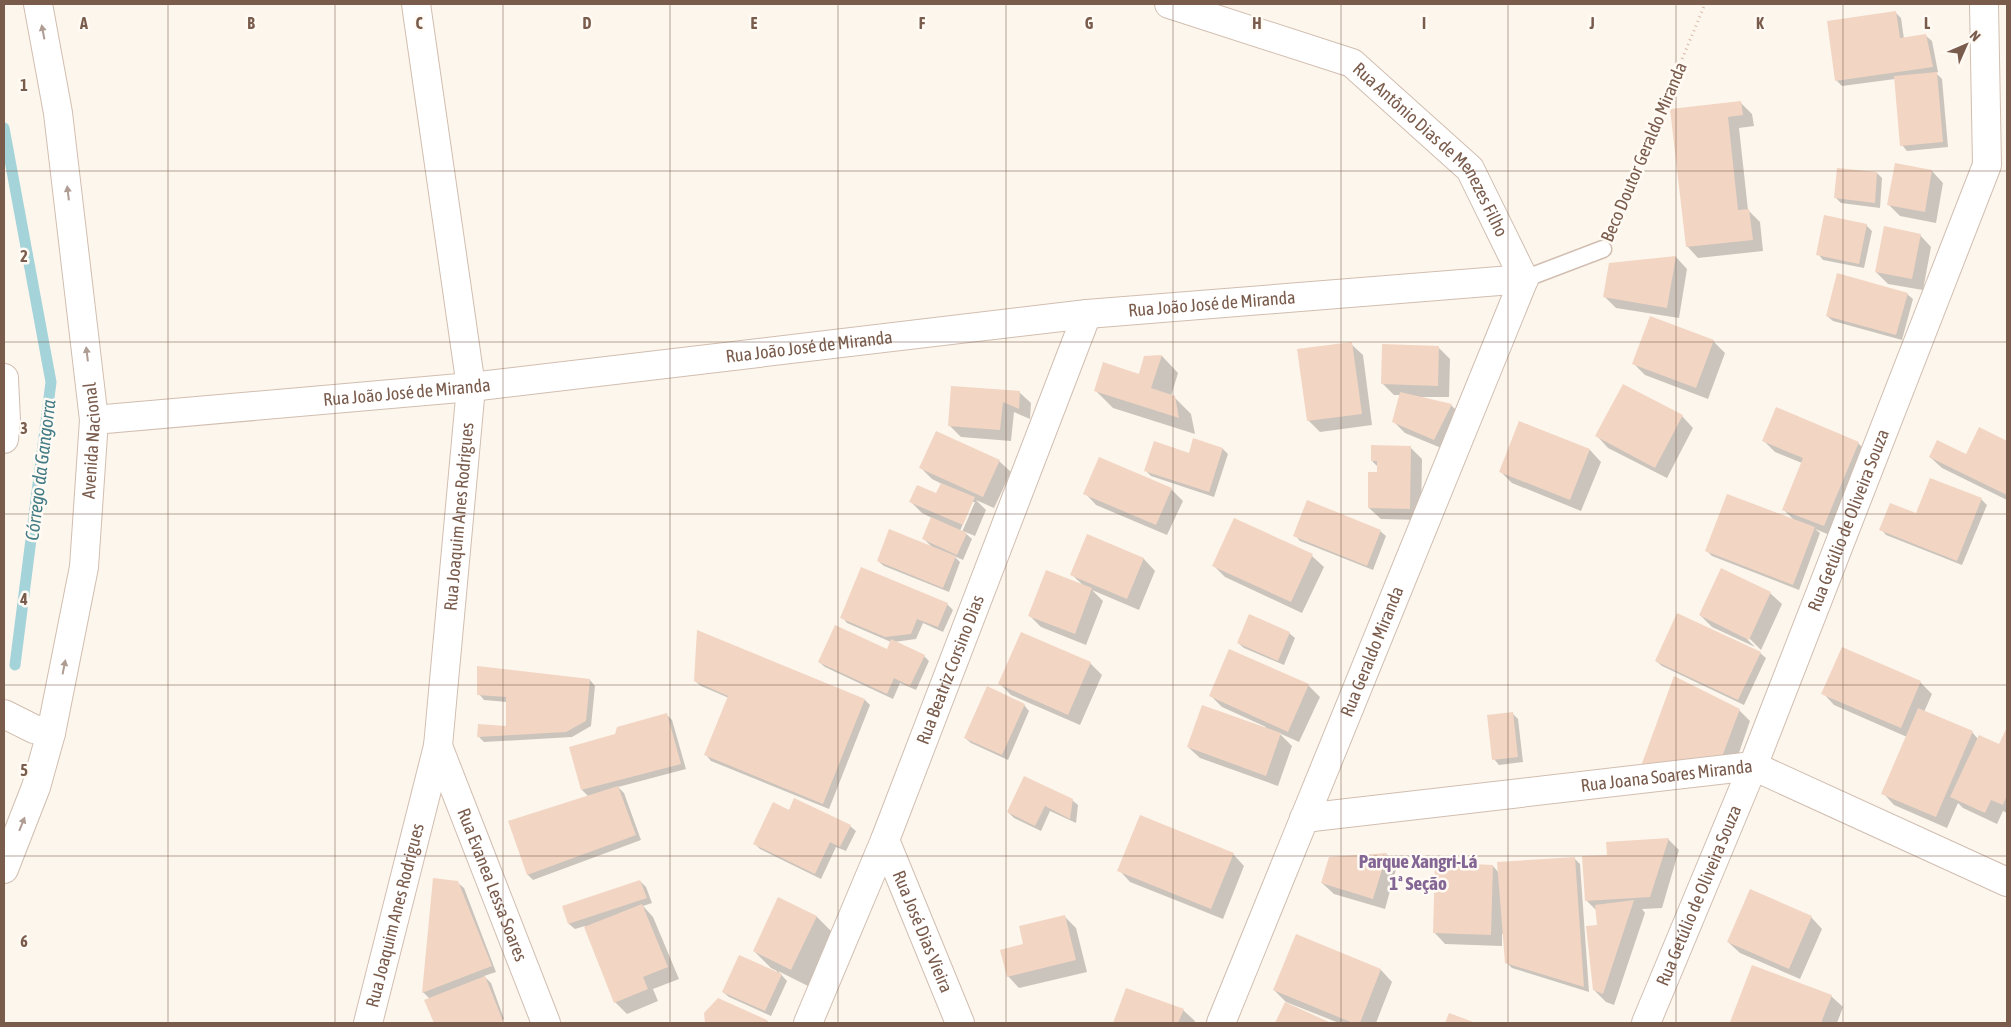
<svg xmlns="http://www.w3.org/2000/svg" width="2011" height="1027" font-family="'Asap Condensed',sans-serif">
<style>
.shadow{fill:#0003;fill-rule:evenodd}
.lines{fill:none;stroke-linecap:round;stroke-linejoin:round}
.stream{stroke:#a5d3da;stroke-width:11}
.building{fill:#f3d5c3}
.service-casing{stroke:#d1beb0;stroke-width:19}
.minor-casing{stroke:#d1beb0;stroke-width:30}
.tertiary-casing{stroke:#d1beb0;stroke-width:30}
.path{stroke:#d9b8a5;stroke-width:3;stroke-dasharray:1 4;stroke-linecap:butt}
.service{stroke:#fff;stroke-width:16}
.minor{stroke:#fff;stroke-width:28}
.tertiary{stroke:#fff;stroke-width:28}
.oneway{fill:#af9d94}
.grid{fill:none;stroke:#7a5c4d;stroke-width:1;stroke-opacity:0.55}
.labels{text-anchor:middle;stroke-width:5;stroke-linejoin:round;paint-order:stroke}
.street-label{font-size:18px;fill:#7a5c4d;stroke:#fffaf3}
.water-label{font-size:19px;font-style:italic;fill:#437c86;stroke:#fffaf3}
.neighbourhood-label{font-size:19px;font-weight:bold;fill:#846695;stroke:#fffaf3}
.grid-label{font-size:16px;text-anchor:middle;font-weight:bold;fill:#7a5c4d;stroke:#fffaf3;stroke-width:5;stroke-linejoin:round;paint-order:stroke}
</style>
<rect width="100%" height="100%" fill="#fdf6ec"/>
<path class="shadow" d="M1895,12L1901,18L1904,39L1926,36L1932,41L1938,72L1936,73L1942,79L1948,147L1907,151L1902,145L1895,79L1842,86L1837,81L1828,22Z
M1741,103L1752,114L1754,126L1739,128L1748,210L1760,222L1763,251L1698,258L1687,246L1671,110Z
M1896,165L1932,171L1943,183L1936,223L1900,216L1889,205Z
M1877,173L1882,178L1880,208L1841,203L1836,198Z
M1866,225L1872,231L1864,268L1823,260L1818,254Z
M1920,235L1931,247L1923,290L1888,284L1876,272Z
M1676,257L1687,269L1679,318L1616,308L1604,296L1610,264Z
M1907,294L1913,299L1902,340L1833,321L1827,316Z
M1713,341L1725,353L1708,399L1645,375L1633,363Z
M1351,344L1363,355L1372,425L1320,432L1308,420Z
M1438,347L1450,359L1449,397H1415L1451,405L1463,417L1446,450L1405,433L1393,421L1401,395H1394L1382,383Z
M1162,356L1178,373L1171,396L1174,397L1191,414L1195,434L1113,408L1096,391L1139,375L1145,357Z
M1019,392L1031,403L1030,419L1014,412L1011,441L961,437L950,426Z
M1682,416L1693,428L1667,478L1608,448L1597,436Z
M1520,422L1590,450L1601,462L1581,511L1512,483L1500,471Z
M1980,429L2007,442V500L1942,468L1930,457L1967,456Z
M1194,440L1223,449L1228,454L1214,497L1151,476L1145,470L1189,454Z
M1763,440L1858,443L1869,454L1835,537L1815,529L1820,533L1799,590L1712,556L1707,551L1795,521L1783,509L1802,463L1775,452Z
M1410,447L1422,459L1421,520L1381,519L1369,508L1378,474V467L1372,461Z
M999,461L1011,472L994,508L976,500L986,510L975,536L963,531L972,539L963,560L954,556L960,562L949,592L884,566L878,561L933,548L923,538L932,518L922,513L911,502L937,495L942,484L932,479L921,468ZM972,502H975L962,532L960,531Z
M1171,489L1183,501L1167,535L1096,505L1085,493Z
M1981,499L1987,505L1962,565L1886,535L1881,529L1917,515Z
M1380,531L1386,536L1373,570L1300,541L1295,535Z
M1088,535L1144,559L1155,571L1139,610L1092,590L1103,601L1086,645L1041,627L1030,616L1084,586L1071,574Z
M1312,556L1324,567L1302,613L1225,577L1214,566Z
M1770,593L1782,604L1761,650L1745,634L1744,636L1755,647L1712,627L1700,615Z
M947,604L953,610L943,632L923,623L916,639L894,642L924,656L929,661L916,690L900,683L893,699L825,667L819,662L887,651L891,642L847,623L842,617Z
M698,632L865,700L870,705L829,809L711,761L706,755L729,698L701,686L695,681Z
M1289,633L1295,638L1284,665L1244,648L1238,643Z
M1842,648L1920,682L1932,694L1924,712L1972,732L1978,739L2000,746L2007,730V813L2003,811L1997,824L1963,808L1958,803L1947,828L1894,805L1883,793L1907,737L1834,705L1823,693Z
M1760,653L1766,658L1744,705L1662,666L1656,661Z
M1090,663L1102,675L1080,725L1011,695L1000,684Z
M590,680L595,686L591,726L572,737L484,742L479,737L507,727V702L484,700L479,694Z
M1308,685L1320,697L1299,742L1279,733L1292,746L1278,786L1200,758L1188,747L1265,729L1266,727L1222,707L1210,695Z
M1024,705L1029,711L1008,760L971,743L965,738Z
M1739,710L1750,721L1732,773L1654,777Z
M1512,713L1518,719L1523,762L1499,765L1494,759Z
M667,715L672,720L686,769L618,787L624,793L641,840L533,880L528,875L509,822L589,797L582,790L616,735Z
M1072,800L1078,805L1076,823L1050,811L1041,831L1014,818L1008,812Z
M790,811L850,826L856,831L846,851L836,847L821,879L760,849L755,844Z
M1668,839L1679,850L1662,908L1642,909L1645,913L1614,1005L1606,1002L1594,990L1598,926L1596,910L1587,901L1608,856Z
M1233,854L1244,866L1223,919L1130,882L1119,870Z
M1386,854L1397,866L1385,909L1334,894L1322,883Z
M1574,858L1580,864L1589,992L1512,968L1506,962L1504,934H1502V946L1445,944L1434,932L1493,866L1499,873Z
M640,881L646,887L652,903L643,906L653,917L679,979L653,989L658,1001L627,1014L615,1002L585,926L575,929L569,924L563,907Z
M458,883L464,888L496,972L484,976L491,983L504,1019L492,1023H435L426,1000L430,999L423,992Z
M779,899L817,917L834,934L808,986L778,971L787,981L771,1016L729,997L723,992L776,973L777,971L771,968L754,951Z
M1065,917L1076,928L1087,972L1019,988L1008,976L1025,945Z
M1811,917L1822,929L1800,979L1740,953L1728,942Z
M1296,936L1381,970L1392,982L1376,1023H1339L1286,1002L1274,990Z
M1127,989L1183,1010L1195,1021L1194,1023H1115Z
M1831,996L1843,1007L1837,1023H1733L1732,1022Z
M1285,1004L1328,1023H1277Z
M706,1013L767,1021L769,1023H706Z"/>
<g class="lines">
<path class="stream" d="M4,128L51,382L15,665"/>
</g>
<path class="building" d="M1896,11L1900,38L1926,34L1933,67L1835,81L1827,21Z
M1937,72L1943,142L1900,146L1894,76Z
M1741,101L1743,115L1728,117L1738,210L1749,209L1753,240L1686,247L1670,109Z
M1895,163L1932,170L1925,212L1887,205Z
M1837,168L1877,172L1875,203L1834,198Z
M1824,215L1867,224L1859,264L1816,255Z
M1884,226L1921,234L1912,279L1875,272Z
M1676,256L1667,308L1603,297L1609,263Z
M1837,273L1908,293L1896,335L1826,316Z
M1650,316L1714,340L1696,388L1632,364Z
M1352,342L1362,414L1307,421L1297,349Z
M1382,344L1439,346L1438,386L1381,384Z
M1162,355L1151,388L1175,396L1179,418L1094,391L1103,362L1139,374L1144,356Z
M1623,384L1683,415L1655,468L1595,436Z
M951,386L1020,391L1019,409L1003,402L1000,430L948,426Z
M1400,392L1452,404L1434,440L1392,422Z
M1776,407L1859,442L1824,526L1782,510L1803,458L1762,441Z
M1519,421L1590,449L1570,500L1499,472Z
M1979,427L2007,441V495L1929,457L1937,440L1966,454Z
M936,431L1000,460L983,497L919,468Z
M1193,438L1223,448L1209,492L1144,471L1154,441L1189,453Z
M1371,445L1411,446L1410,509L1368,508V472H1377V461H1371Z
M1099,457L1172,488L1156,525L1083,494Z
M1930,478L1982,498L1957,561L1879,530L1890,503L1916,513Z
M941,483L975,497L963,525L909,502L917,485L936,493Z
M1727,494L1815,527L1793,585L1705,551Z
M1307,500L1381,530L1367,566L1293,536Z
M931,517L967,533L957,555L922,539Z
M1234,518L1313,554L1291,602L1212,566Z
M889,529L956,556L943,588L877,561Z
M1087,534L1144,558L1127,599L1070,575Z
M861,567L948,603L938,627L917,619L911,634L885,637L840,618Z
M1721,568L1771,592L1749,640L1699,615Z
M1046,570L1092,588L1075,634L1028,616Z
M1677,613L1761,652L1738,700L1655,661Z
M1249,614L1290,632L1278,661L1237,643Z
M835,625L887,649L891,639L925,655L910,686L894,678L887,694L818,662Z
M697,630L865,699L823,804L704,755L728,696L694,681Z
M1021,632L1091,662L1068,715L998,684Z
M1842,647L1921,681L1901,728L1821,694Z
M1229,649L1309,684L1288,732L1209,696Z
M477,666L590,679L586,721L566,732L477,737L478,724L506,726V697L477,695Z
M1674,676L1740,709L1720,762L1641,766Z
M987,686L1025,704L1002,755L964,738Z
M1202,705L1281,733L1266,776L1187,747Z
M1918,708L1973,731L1936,817L1881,794Z
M1513,712L1518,757L1492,760L1487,715Z
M667,713L681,764L581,790L569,747L615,734L617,727Z
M2007,727V795L2003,805L1991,800L1985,813L1950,797L1979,735L1999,744Z
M1024,776L1073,799L1070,819L1045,806L1035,826L1007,812Z
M618,786L636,835L527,875L508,821Z
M794,798L851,825L840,847L830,842L815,874L753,844L773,802L789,810Z
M1140,815L1234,853L1211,909L1117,871Z
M1669,838L1650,897L1585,901L1582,856L1607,855L1606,842Z
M1387,853L1373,899L1321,883L1329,857Z
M1575,857L1584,987L1505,963L1497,862Z
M1435,862L1493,865L1491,935L1433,933Z
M433,878L458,881L492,966L422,993Z
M640,880L647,898L568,924L562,906Z
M1750,889L1812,916L1789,969L1727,942Z
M778,897L817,916L791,970L753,951Z
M1634,900L1603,994L1593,990L1586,926L1597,925L1595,905Z
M642,904L668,967L643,977L648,989L614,1003L584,927Z
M1065,915L1076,960L1007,977L1000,950L1023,944L1019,926Z
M1296,934L1381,969L1360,1023H1353L1273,990Z
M739,955L782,974L765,1011L722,992Z
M1752,965L1832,995L1821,1023L1730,1022Z
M485,976L503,1021L496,1023H434L424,1000Z
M1126,988L1184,1009L1178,1023H1113Z
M718,998L767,1020L766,1023H705L704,1013Z
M1285,1002L1331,1023H1275Z
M1449,1013L1476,1023H1445Z"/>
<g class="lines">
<defs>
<path id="service" d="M1524,279L1603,249"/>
<g id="minor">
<path id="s1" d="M1169,4L1352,63L1470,169L1524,279"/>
<path id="s2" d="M94,420L471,387L1087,314L1524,279"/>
<path d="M4,714L34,729L51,733"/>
<path id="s3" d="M438,746L546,1023"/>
<path id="s4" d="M1304,818L1753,766L2007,882"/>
<path id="s5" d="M885,840L960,1023"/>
<path id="s6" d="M368,1023L438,746L471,387L416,4"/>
<path id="s7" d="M808,1023L885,840L1087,314"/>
<path id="s8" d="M1221,1023L1524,279"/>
<path id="s9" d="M1646,1023L1753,766L1987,165L1984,4"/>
</g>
<g id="tertiary">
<path d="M4,378L6,421L4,439"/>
<path id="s10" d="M4,869L36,787L51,733L84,567L94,420L58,113L38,4"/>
</g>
</defs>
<use href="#service" class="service-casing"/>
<use href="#minor" class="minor-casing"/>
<use href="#tertiary" class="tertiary-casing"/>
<path class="path" d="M1613,225L1705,4"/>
<use href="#service" class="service"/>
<use href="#minor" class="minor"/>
<use href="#tertiary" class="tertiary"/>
</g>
<defs><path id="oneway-solid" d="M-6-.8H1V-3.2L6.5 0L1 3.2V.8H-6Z" transform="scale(1.25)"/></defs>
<g class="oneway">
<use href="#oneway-solid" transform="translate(43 32) rotate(-101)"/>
<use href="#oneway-solid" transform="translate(68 193) rotate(-97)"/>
<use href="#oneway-solid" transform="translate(87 354) rotate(-97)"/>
<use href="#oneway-solid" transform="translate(64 667) rotate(-79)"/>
<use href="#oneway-solid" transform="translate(22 824) rotate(-68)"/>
</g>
<path class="grid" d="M168,4V1023M335,4V1023M503,4V1023M670,4V1023M838,4V1023M1006,4V1023M1173,4V1023M1341,4V1023M1508,4V1023M1676,4V1023M1843,4V1023M4,171H2007M4,342H2007M4,514H2007M4,685H2007M4,856H2007"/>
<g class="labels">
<g class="street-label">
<text transform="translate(1644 152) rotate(-67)" y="6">Beco Doutor Geraldo Miranda</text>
<text dy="6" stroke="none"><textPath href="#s1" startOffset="311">Rua Antônio Dias de Menezes Filho</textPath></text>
<text dy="6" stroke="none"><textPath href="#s2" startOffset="1124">Rua João José de Miranda</textPath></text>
<text dy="6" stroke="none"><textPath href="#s2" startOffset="719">Rua João José de Miranda</textPath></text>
<text dy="6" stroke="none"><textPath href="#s2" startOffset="314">Rua João José de Miranda</textPath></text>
<text dy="6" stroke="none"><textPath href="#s10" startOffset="440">Avenida Nacional</textPath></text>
<text dy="6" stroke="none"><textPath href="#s6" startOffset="516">Rua Joaquim Anes Rodrigues</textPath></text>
<text dy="6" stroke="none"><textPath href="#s9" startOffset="542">Rua Getúlio de Oliveira Souza</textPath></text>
<text dy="6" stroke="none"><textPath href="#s8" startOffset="401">Rua Geraldo Miranda</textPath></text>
<text dy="6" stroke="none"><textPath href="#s7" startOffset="381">Rua Beatriz Corsino Dias</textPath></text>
<text dy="6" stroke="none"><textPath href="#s4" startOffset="365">Rua Joana Soares Miranda</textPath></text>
<text dy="6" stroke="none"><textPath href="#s3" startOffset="149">Rua Evanea Lessa Soares</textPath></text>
<text dy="6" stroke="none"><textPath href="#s9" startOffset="138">Rua Getúlio de Oliveira Souza</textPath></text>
<text dy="6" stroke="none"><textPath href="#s6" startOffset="111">Rua Joaquim Anes Rodrigues</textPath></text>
<text dy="6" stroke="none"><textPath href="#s5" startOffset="99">Rua José Dias Vieira</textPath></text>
</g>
<g class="water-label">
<text transform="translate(40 470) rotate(-83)" y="7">Córrego da Gangorra</text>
</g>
<g class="neighbourhood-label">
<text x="1418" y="868">Parque Xangri-Lá<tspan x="1418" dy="22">1ª Seção</tspan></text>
</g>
</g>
<g class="grid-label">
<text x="84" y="29">A</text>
<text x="251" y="29">B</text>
<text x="419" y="29">C</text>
<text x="587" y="29">D</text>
<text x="754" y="29">E</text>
<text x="922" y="29">F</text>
<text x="1089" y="29">G</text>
<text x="1257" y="29">H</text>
<text x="1424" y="29">I</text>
<text x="1592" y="29">J</text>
<text x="1760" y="29">K</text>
<text x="1927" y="29">L</text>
<text x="24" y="91">1</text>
<text x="24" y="262">2</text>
<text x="24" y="434">3</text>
<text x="24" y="605">4</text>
<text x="24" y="776">5</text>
<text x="24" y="947">6</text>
</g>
<rect width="2011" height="1027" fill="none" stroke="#7a5c4d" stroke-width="10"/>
<g transform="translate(1966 45) rotate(45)" stroke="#fffaf3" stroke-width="4" paint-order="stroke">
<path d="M0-4L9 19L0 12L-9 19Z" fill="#7a5c4d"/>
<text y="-8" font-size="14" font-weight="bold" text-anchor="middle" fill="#7a5c4d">N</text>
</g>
</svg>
